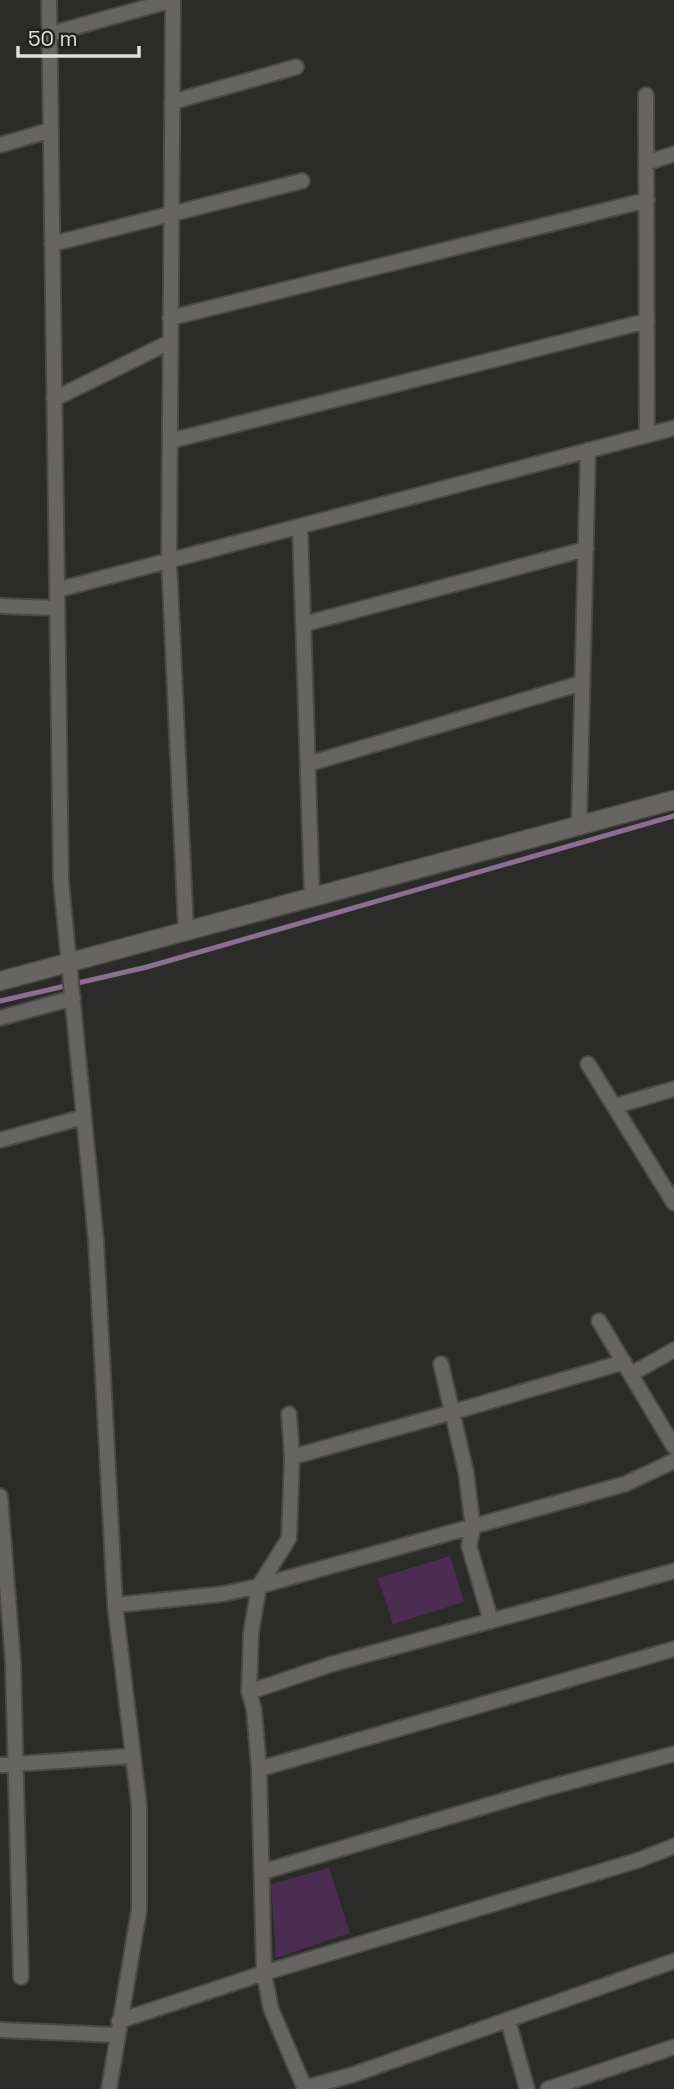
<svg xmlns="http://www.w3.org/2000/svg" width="674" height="2089" font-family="'Space Grotesk',sans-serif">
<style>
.green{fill:#4b2d51}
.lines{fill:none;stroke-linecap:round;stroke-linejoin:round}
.stream{stroke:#8b6f90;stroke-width:5}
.street-casing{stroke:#494946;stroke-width:18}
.secondary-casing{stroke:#494946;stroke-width:21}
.street{stroke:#666563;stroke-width:14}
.secondary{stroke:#666563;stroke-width:18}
</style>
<rect width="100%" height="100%" fill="#2b2b29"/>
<path class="green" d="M450,1556L464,1602L393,1624L378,1578Z
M329,1868L350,1933L276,1958L271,1884Z"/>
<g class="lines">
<path class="stream" d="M0,1001L147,967L674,816"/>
<defs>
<path id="street" d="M49,0L61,881L96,1241L115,1605L139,1805V1910L109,2089
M173,0L169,561L186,931
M50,34L173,0
M646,95L647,435
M172,102L296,67
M0,145L51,130
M646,163L674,154
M52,244L302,181
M170,318L647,200
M54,399L170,342
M170,441L647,321
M300,526L312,897
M57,590L674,428
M0,606L57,608
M304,624L586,549
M308,764L582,683
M579,826L588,450
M0,1018L73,998
M588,1064L674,1203
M615,1106L674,1089
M0,1140L84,1117
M599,1321L674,1447
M441,1364L466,1472L473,1528L469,1546L491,1621
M631,1374L674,1350
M289,1414L292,1457L289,1538L259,1586L251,1633L249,1692L254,1709L259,1769L264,1973L271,2009L305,2089
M292,1457L453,1412L624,1362
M0,1496L13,1662L21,1977
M115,1605L223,1594L259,1586L625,1484L674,1461
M249,1692L332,1664L674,1571
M0,1765L132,1756
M259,1769L674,1649
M262,1872L543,1789L674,1754
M508,2020L527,2089
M119,2021L264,1973L639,1860L674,1846
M0,2030L118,2035
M304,2088L352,2075L674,1961
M548,2089L674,2047"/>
<path id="secondary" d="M0,981L674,800"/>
</defs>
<use href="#street" class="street-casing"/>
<use href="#secondary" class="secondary-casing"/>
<use href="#street" class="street"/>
<use href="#secondary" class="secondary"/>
</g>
<path d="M18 46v10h121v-10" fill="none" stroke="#e0e0de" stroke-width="3.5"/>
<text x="28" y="46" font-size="21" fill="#e0e0de" stroke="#21211f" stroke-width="5" paint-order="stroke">50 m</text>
</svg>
